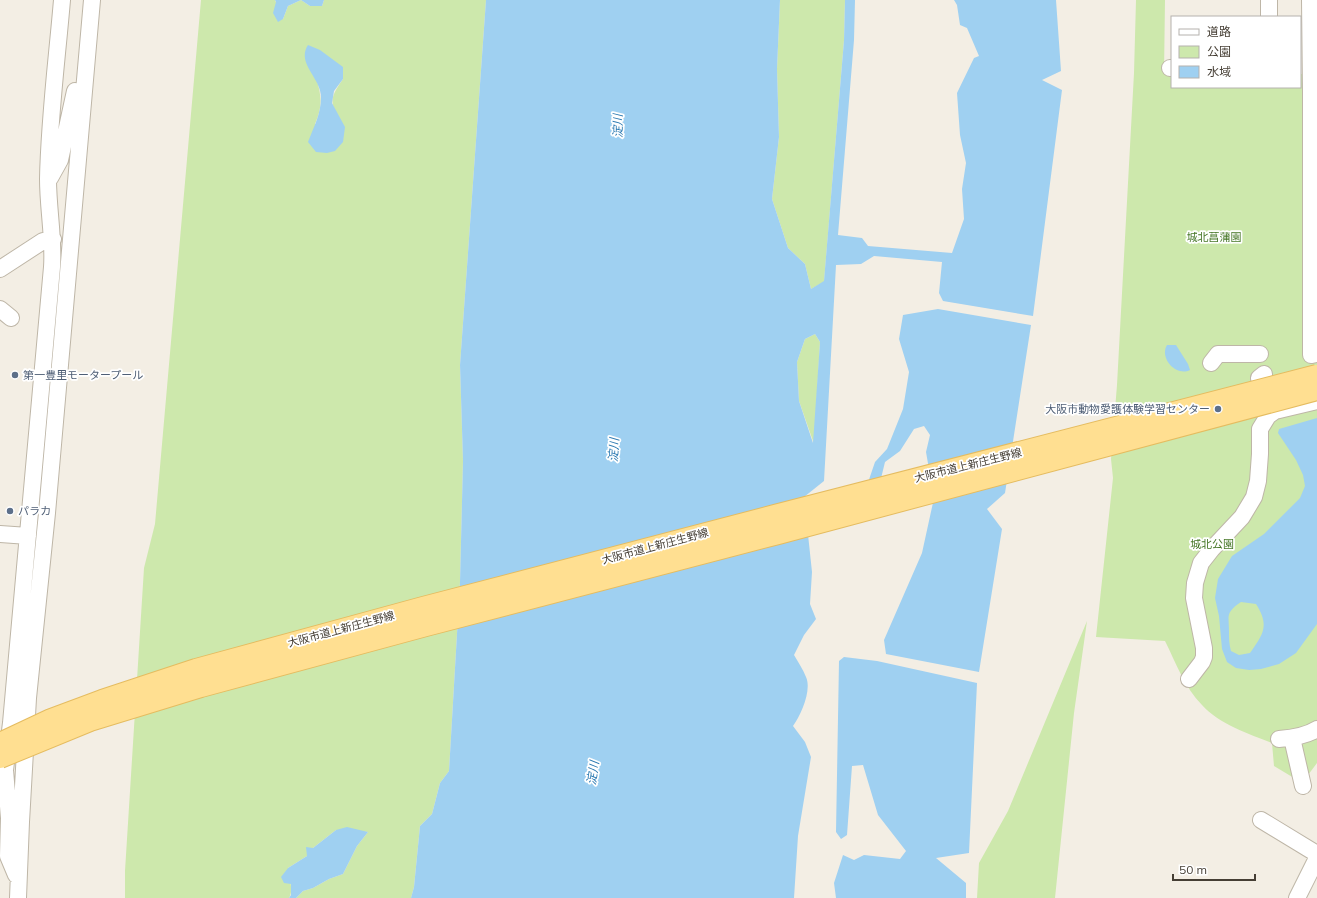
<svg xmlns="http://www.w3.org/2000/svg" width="1317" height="898" font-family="Mulish,'Noto Sans JP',sans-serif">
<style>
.green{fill:#cde8ac;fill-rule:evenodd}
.water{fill:#9fd0f1;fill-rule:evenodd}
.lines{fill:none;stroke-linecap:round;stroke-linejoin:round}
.minor-casing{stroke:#beb6a7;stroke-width:18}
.minor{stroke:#fff;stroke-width:16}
.major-bridge-casing{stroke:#e5bc60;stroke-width:22;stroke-linecap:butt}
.major-bridge{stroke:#ffdf91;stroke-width:20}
.service-dot{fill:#5c6f8a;stroke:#fff;stroke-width:1.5}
.labels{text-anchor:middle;stroke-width:3.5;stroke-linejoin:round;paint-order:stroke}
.park-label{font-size:11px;fill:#467727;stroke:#fff}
.service-label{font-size:11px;fill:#4e5e75;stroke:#fff;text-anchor:start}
.street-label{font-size:11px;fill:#453e34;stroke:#fff}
.water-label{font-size:12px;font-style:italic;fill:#2c7ab2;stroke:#fff}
</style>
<rect width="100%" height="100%" fill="#f3eee4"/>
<path class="green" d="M201,0H275L283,19L288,6L301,0L310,6H322L324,0H486L460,365L463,461L460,582L449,771L440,783L432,814L420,826L414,887L411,898H296L303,891L313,888L329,879L343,874L357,846L368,832L336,830L313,848L307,856L288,868C289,877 294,890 289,898H125V871L144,568L155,524ZM343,79C326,103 332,104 344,127L315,124C322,108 322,98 317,81Z
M780,0H845L844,40L824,282L811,289L805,264L788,248L772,199L779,137L777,69Z
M1136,0H1165L1164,74H1172V87H1300V74H1317V763L1308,775L1299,781L1274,766L1272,743C1249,734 1219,724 1202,705C1185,688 1176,663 1165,641L1096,637L1113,478L1111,459L1117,385L1134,73Z
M815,334L820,342L814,444L799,401L797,362L805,339Z
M1087,621L1074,713L1055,898H977L979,863L1008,811Z"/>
<path class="water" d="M275,0H324L322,6H310L301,0L288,6L283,19L278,22L273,13L276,2Z
M486,0H780L777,69L779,137L772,199L788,248L805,264L811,289L824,281L844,40L845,0H855L854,40L838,235L862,238L868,246L952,253L964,219L962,189L966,163L960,135L957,93L974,58L979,56L967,28L960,25L957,5L954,0H1056L1061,71L1042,80L1062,90L1033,316L943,301L939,293L942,262L874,256L861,264L836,265L824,481L804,497L812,572L810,604L816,619L804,635L794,655C798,662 803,669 806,677C812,690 801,715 793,726L805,742L811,757L798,836L794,898H411L414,887L420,826L432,814L440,783L449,771L460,582L463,461L460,365ZM815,334L820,342L813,443L799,401L797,362L805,339Z
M308,45L320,50L343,67V79L334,91L332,103L345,127L343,142L335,151L327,153L316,152L308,142C314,126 321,114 321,97C321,78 296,63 308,45Z
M938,309L1031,325L1005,493L987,509L1002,529L979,672L886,654L884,640L922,553L934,498L926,452L930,435L924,426L914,429L900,451L885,462L875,503L860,506L875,462L887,449L903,409L909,372L899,339L903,315Z
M1167,345H1176L1188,364L1190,370C1176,377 1159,358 1167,345Z
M1317,418V624L1296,653L1279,664L1261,669L1249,670L1236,668L1227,662L1222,649L1219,616L1215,598L1218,579L1232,556L1264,534L1300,498L1305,486L1303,475L1296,460L1278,433L1279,429ZM1241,602L1256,604C1270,626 1263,634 1250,653L1239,655L1231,651C1229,644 1229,638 1229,632C1229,615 1225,613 1241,602Z
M844,657L877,661L977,683L969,853L936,858L966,883V898H836L834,883L843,855L854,860L864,855L900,859L906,851L878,815L863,765L852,766L847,835L841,839L836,832L839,661Z
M347,827L368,832L357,846L343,874L329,879L313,888L303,891L296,898H289L291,895V884L284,883L281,877L288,868L307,856L306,847L313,848L336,830Z"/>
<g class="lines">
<defs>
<path id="minor" d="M1310,0L1311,92V355L1317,354
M1269,17V0
M1170,68H1172
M50,178L60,160L75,91
M0,269L43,241L53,239
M0,309L11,318
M1211,363L1218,354H1260
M1264,374L1259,378L1264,401
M0,534L28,536
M1189,679L1202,662L1204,657V648L1194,598L1195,583L1201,563L1212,549L1242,517L1254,497L1258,481L1260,454V429L1268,416L1275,411L1317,401
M1292,738L1303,786
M1279,739C1292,738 1306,736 1317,729
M1261,820L1317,854
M16,875L8,856L9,818L5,770L11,723L52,267C54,238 48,209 48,179C49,120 57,59 62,0
M18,898L21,822L28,698L47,513L92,0
M1297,898L1317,858"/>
</defs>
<use href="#minor" class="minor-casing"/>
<use href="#minor" class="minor"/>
<defs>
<path id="major-bridge" d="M0,743L51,719L102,700L196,669L423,607L775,515L1317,375
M0,758L90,721L201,687L426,626L778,534L1317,390"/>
</defs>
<use href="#major-bridge" class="major-bridge-casing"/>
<use href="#major-bridge" class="major-bridge"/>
</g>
<g class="service-dot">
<circle cx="15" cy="375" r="4"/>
<circle cx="1218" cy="409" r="4"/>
<circle cx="10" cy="511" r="4"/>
</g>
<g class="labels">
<g class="park-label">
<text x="1214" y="241">城北菖蒲園</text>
<text x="1212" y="548">城北公園</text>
</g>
<g class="service-label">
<text x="23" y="379">第一豊里モータープール</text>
<text x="1210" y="413" text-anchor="end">大阪市動物愛護体験学習センター</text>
<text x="18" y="515">パラカ</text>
</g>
<g class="street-label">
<text transform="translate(968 465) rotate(-14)" y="4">大阪市道上新庄生野線</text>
<text transform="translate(655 546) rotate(-15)" y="4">大阪市道上新庄生野線</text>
<text transform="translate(341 629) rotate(-15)" y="4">大阪市道上新庄生野線</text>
</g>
<g class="water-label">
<text transform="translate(618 126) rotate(-90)" y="4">淀川</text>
<text transform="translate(614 450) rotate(-87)" y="4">淀川</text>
<text transform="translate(593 773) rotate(-82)" y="4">淀川</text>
</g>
</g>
<rect x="1171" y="16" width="130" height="72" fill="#ffffff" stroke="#b5b2ae"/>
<rect x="1179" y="29" width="20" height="6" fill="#ffffff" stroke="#b5b2ae"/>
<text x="1207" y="36" font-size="12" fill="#453e34">道路</text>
<rect x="1179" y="46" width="20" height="12" fill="#cde8ac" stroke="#b5b2ae"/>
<text x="1207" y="56" font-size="12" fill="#453e34">公園</text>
<rect x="1179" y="66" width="20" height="12" fill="#9fd0f1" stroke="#b5b2ae"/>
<text x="1207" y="76" font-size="12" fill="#453e34">水域</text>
<path d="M1173 874v6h82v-6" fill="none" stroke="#453e34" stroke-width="2"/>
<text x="1179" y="874" font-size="12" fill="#453e34" stroke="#ffffff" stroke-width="3" paint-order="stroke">50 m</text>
</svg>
